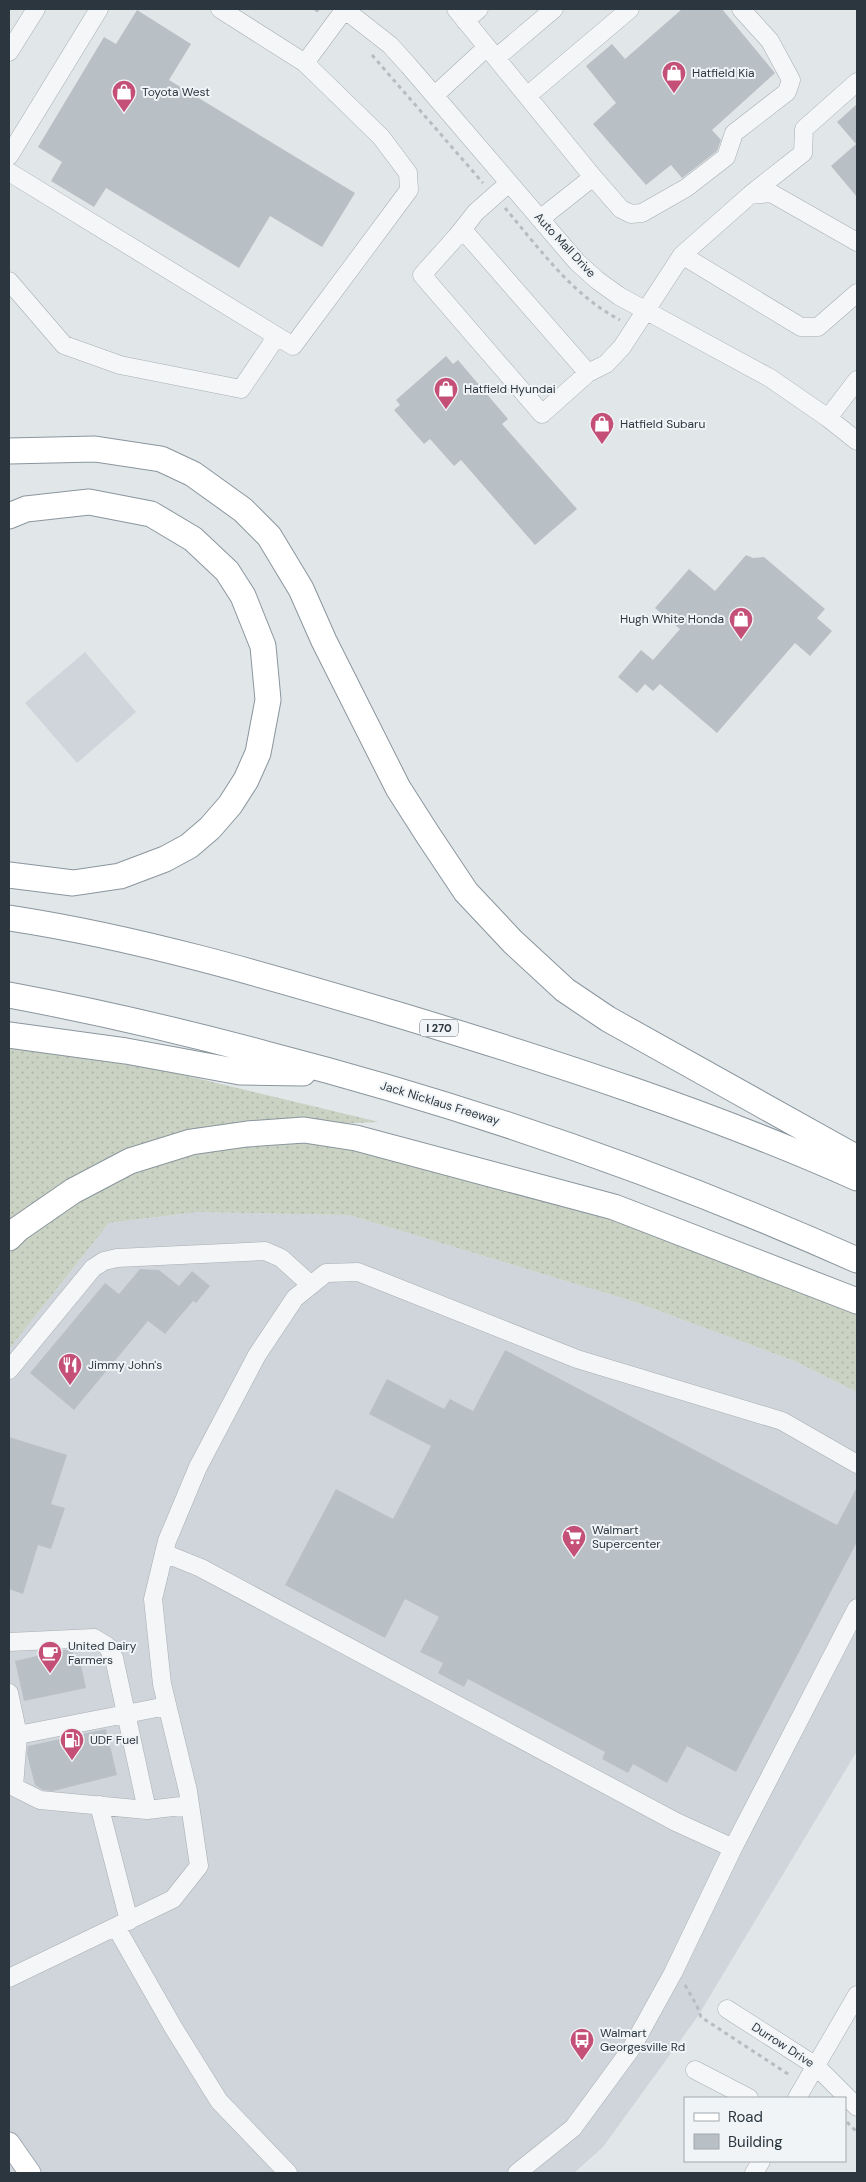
<svg xmlns="http://www.w3.org/2000/svg" width="866" height="2182" font-family="'DM Sans',sans-serif">
<style>
.built{fill:#d0d5db}
.grass{fill:url(#grass-dots)}
.building{fill:#b9c0c5}
.lines{fill:none;stroke-linecap:round;stroke-linejoin:round}
.minor-casing{stroke:#a7aeb3;stroke-width:19}
.major-casing{stroke:#a2acb4;stroke-width:23}
.highway-casing{stroke:#8a969e;stroke-width:27}
.path{stroke:#b8bcc0;stroke-width:3;stroke-dasharray:4 4;stroke-linecap:butt}
.minor{stroke:#f4f6f7;stroke-width:18}
.major{stroke:#fff;stroke-width:21}
.highway{stroke:#fff;stroke-width:25}
.labels{text-anchor:middle;stroke-width:4;stroke-linejoin:round;paint-order:stroke}
.shield{fill:#f1f4f6;stroke:#666f76;stroke-width:1}
.shield-label{font-size:11px;font-weight:bold;fill:#2b363f}
.poi-label{font-size:12px;fill:#2b363f;stroke:#f1f4f6;text-anchor:start}
.street-label{font-size:12px;fill:#2b363f;stroke:#f1f4f6}
</style>
<defs>
<pattern id="grass-dots" width="8" height="8" patternUnits="userSpaceOnUse" patternTransform="scale(1.25)"><rect width="8" height="8" fill="#cad2c3"/><path d="M2 2h.1M6 6h.1" fill="none" stroke="#aeb5a9" stroke-width="1.8" stroke-linecap="round"/></pattern>
</defs>
<rect width="100%" height="100%" fill="#e1e6e9"/>
<path class="built" d="M85,652L136,712L77,763L25,703Z
M197,1212L349,1215L635,1302L792,1360L857,1392V1751L698,2016L603,2147L574,2173H9V1349L109,1223Z"/>
<path class="grass" d="M9,1047L163,1070L379,1122L212,1129L9,1227Z
M274,1140L340,1144L568,1205L740,1264L857,1313V1392L792,1360L635,1302L349,1215L197,1212L109,1223L9,1349V1253L68,1205L141,1166L205,1150Z"/>
<path class="building" d="M682,9H722L775,73L712,130L721,140L717,151L682,178L671,165L646,185L593,124L616,103L586,66L612,44L625,59Z
M137,10L191,44L169,80L355,193L322,247L270,216L239,268L106,188L94,207L51,181L62,162L38,147L104,37L116,44Z
M857,104V197L831,166L856,144L837,122Z
M446,356L453,364L458,360L508,419L502,424L577,509L535,545L461,460L454,466L430,439L424,444L394,410L400,405L396,400Z
M746,555L753,558L764,557L825,609L817,618L832,631L810,656L795,643L717,733L660,684L653,691L645,684L637,693L618,677L641,650L653,660L680,629L655,608L689,569L715,591Z
M140,1269L159,1270L179,1286L192,1271L210,1286L196,1303L193,1301L165,1334L148,1321L74,1410L30,1373L105,1283L119,1294Z
M505,1350L837,1525L857,1487V1542L736,1772L687,1746L667,1783L633,1764L628,1773L602,1759L605,1752L468,1679L464,1687L438,1673L443,1663L420,1652L439,1617L405,1599L385,1638L285,1585L336,1489L393,1519L431,1446L369,1414L387,1379L444,1409L450,1399L473,1411Z
M9,1437L67,1455L51,1504L65,1508L51,1549L38,1545L23,1594L9,1589Z
M62,1650H72L74,1657L79,1656L86,1688L24,1701L15,1661Z
M106,1729L117,1775L53,1791L43,1790L35,1785L27,1754L28,1746Z"/>
<g class="lines">
<defs>
<path id="minor" d="M344,9L390,45L409,66L577,262L597,280L619,296L770,378L828,418L857,441
M456,9L593,177L621,209L631,214L642,213L686,188L726,157L734,133L787,92L791,80L770,41L741,9
M465,21L479,9
M9,52L36,9
M496,58L554,9
M305,63L345,9
M435,95L487,47
M527,96L630,9
M9,156L99,9
M9,172L293,346L409,190L408,173L381,137L305,63L220,9
M509,183L476,212L457,236L422,275L542,414L588,373L606,364L622,347L682,255
M751,194L803,153L804,129L857,82
M540,219L593,177
M463,230L588,373
M857,242L771,193L750,195L682,255L801,327H818L857,293
M9,281L64,345L120,365L241,389L277,336
M828,418L857,380
M9,1370L93,1268L104,1261L117,1258L265,1251L281,1258L311,1285
M164,1553L201,1568L676,1822L733,1848
M9,1642L94,1638L107,1646L114,1658L147,1810L190,1805
M9,1693L18,1735L167,1706
M18,1735L14,1787L40,1800L147,1810
M99,1805L129,1921
M116,1927L173,2027L219,2101L288,2173
M9,1978L173,1899L199,1866L188,1791L162,1684L153,1599L167,1541L198,1467L257,1355L295,1298L326,1273L358,1272L577,1359L782,1421L857,1464
M727,2009L816,2066L857,2107
M695,2070L749,2098
M797,2098L857,1995
M517,2173L573,2128L631,2049L673,1973L733,1848L857,1608
M754,2173L761,2161"/>
<path id="major" d="M9,2143L30,2173"/>
<path id="highway" d="M9,451L95,449L161,459L193,474L243,510L269,536L301,589L324,641L398,788L428,835L466,892L513,942L565,990L608,1019L857,1158
M9,516L26,509L89,502L151,514L193,539L227,571L243,596L263,646L268,700L258,753L246,780L230,805L210,828L189,846L165,859L120,876L73,883L9,875
M9,918C141,938 271,977 399,1015C554,1062 709,1112 857,1178
M9,995C95,1011 181,1031 266,1054C468,1106 666,1175 857,1260
M9,1035L126,1051L240,1072L303,1073
M9,1238L18,1229L73,1191L130,1161L191,1142L247,1134L304,1130L356,1138L614,1207L857,1301"/>
</defs>
<use href="#minor" class="minor-casing"/>
<use href="#major" class="major-casing"/>
<use href="#highway" class="highway-casing"/>
<path class="path" d="M315,9L321,13
M372,55L483,183
M505,208C539,248 572,295 620,320
M685,1985L697,2006L701,2017L791,2076
M847,2122L857,2132"/>
<use href="#minor" class="minor"/>
<use href="#major" class="major"/>
<use href="#highway" class="highway"/>
</g>
<defs>
<symbol id="shop-pin" viewBox="-11 -11 22 30"><path d="M0 17L-7.5 6A9.5 9.5 0 1 1 7.5 6Z" fill="#c45078" stroke="#f1f4f6"/><path d="M-5-2.5h2.3a2.7 3.5 0 0 1 5.4 0H5L5.5 6h-11ZM-1.5-2.5h3a1.5 2.3 0 0 0-3 0Z" fill="#fff"/></symbol>
<symbol id="restaurant-pin" viewBox="-11 -11 22 30"><path d="M0 17L-7.5 6A9.5 9.5 0 1 1 7.5 6Z" fill="#c45078" stroke="#f1f4f6"/><path d="M-5-6h1v4h1v-4h1v4h1v-4h1v5L-1.5 .5V6h-2V.5L-5-1ZM5-6V6H3V1.5H1.5Q1.5-4 5-6Z" fill="#fff"/></symbol>
<symbol id="supermarket-pin" viewBox="-11 -11 22 30"><path d="M0 17L-7.5 6A9.5 9.5 0 1 1 7.5 6Z" fill="#c45078" stroke="#f1f4f6"/><path d="M-6-5.5h2.5l.6 2H6L4.5 2H-2.5L-4.4-4H-6ZM-1.5 3.2a1.3 1.3 0 1 0 .1 0ZM3 3.2a1.3 1.3 0 1 0 .1 0Z" fill="#fff"/></symbol>
<symbol id="cafe-pin" viewBox="-11 -11 22 30"><path d="M0 17L-7.5 6A9.5 9.5 0 1 1 7.5 6Z" fill="#c45078" stroke="#f1f4f6"/><path d="M-5.5-4.5H6V0H3Q3 3.5 0 3.5H-2.5Q-5.5 3.5-5.5 0ZM3-3.2v2h1.7v-2ZM-6 4.5H4V6H-6Z" fill="#fff"/></symbol>
<symbol id="fuel-pin" viewBox="-11 -11 22 30"><path d="M0 17L-7.5 6A9.5 9.5 0 1 1 7.5 6Z" fill="#c45078" stroke="#f1f4f6"/><path d="M-5.5-6h7V0h2V4h1.3V-2.5L3-4.5l.8-.8L6-3V5H2.5V1h-1V6h-7ZM-4.2-4.7v3.2H.2V-4.7Z" fill="#fff"/></symbol>
<symbol id="bus-pin" viewBox="-11 -11 22 30"><path d="M0 17L-7.5 6A9.5 9.5 0 1 1 7.5 6Z" fill="#c45078" stroke="#f1f4f6"/><path d="M-5-6H5V4H4V6H2V4H-2V6H-4V4H-5ZM-3.5-4V0h7V-4ZM-3.5 1.2v1.5H-2V1.2ZM2 1.2v1.5H3.5V1.2Z" fill="#fff"/></symbol>
</defs>
<g fill-rule="evenodd">
<use href="#shop-pin" x="660" y="59" width="28" height="38"/>
<use href="#shop-pin" x="110" y="78" width="28" height="38"/>
<use href="#shop-pin" x="432" y="375" width="28" height="38"/>
<use href="#shop-pin" x="588" y="410" width="28" height="38"/>
<use href="#shop-pin" x="727" y="605" width="28" height="38"/>
<use href="#restaurant-pin" x="56" y="1351" width="28" height="38"/>
<use href="#supermarket-pin" x="560" y="1523" width="28" height="38"/>
<use href="#cafe-pin" x="36" y="1639" width="28" height="38"/>
<use href="#fuel-pin" x="58" y="1726" width="28" height="38"/>
<use href="#bus-pin" x="568" y="2026" width="28" height="38"/>
</g>
<g class="labels">
<rect class="shield" x="420" y="1019.5" width="38" height="17" rx="4"/>
<g class="shield-label">
<text x="439" y="1032">I 270</text>
</g>
<g class="poi-label">
<text x="692" y="77">Hatfield Kia</text>
<text x="142" y="96">Toyota West</text>
<text x="464" y="393">Hatfield Hyundai</text>
<text x="620" y="428">Hatfield Subaru</text>
<text x="724" y="623" text-anchor="end">Hugh White Honda</text>
<text x="88" y="1369">Jimmy John's</text>
<text x="592" y="1534">Walmart<tspan x="592" dy="14">Supercenter</tspan></text>
<text x="68" y="1650">United Dairy<tspan x="68" dy="14">Farmers</tspan></text>
<text x="90" y="1744">UDF Fuel</text>
<text x="600" y="2037">Walmart<tspan x="600" dy="14">Georgesville Rd</tspan></text>
</g>
<g class="street-label">
<text transform="translate(565 245) rotate(47)" y="4">Auto Mall Drive</text>
<text transform="translate(440 1103) rotate(17)" y="4">Jack Nicklaus Freeway</text>
<text transform="translate(783 2045) rotate(33)" y="4">Durrow Drive</text>
</g>
</g>
<rect width="866" height="2182" fill="none" stroke="#2b363f" stroke-width="20"/>
<rect x="684" y="2097" width="162" height="65" fill="#f1f4f6" stroke="#a2a8ad"/>
<rect x="694" y="2113" width="25" height="8" fill="#ffffff" stroke="#a2a8ad"/>
<text x="728" y="2122" font-size="15" fill="#2b363f">Road</text>
<rect x="694" y="2134" width="25" height="15" fill="#b9c0c5" stroke="#a2a8ad"/>
<text x="728" y="2147" font-size="15" fill="#2b363f">Building</text>
</svg>
